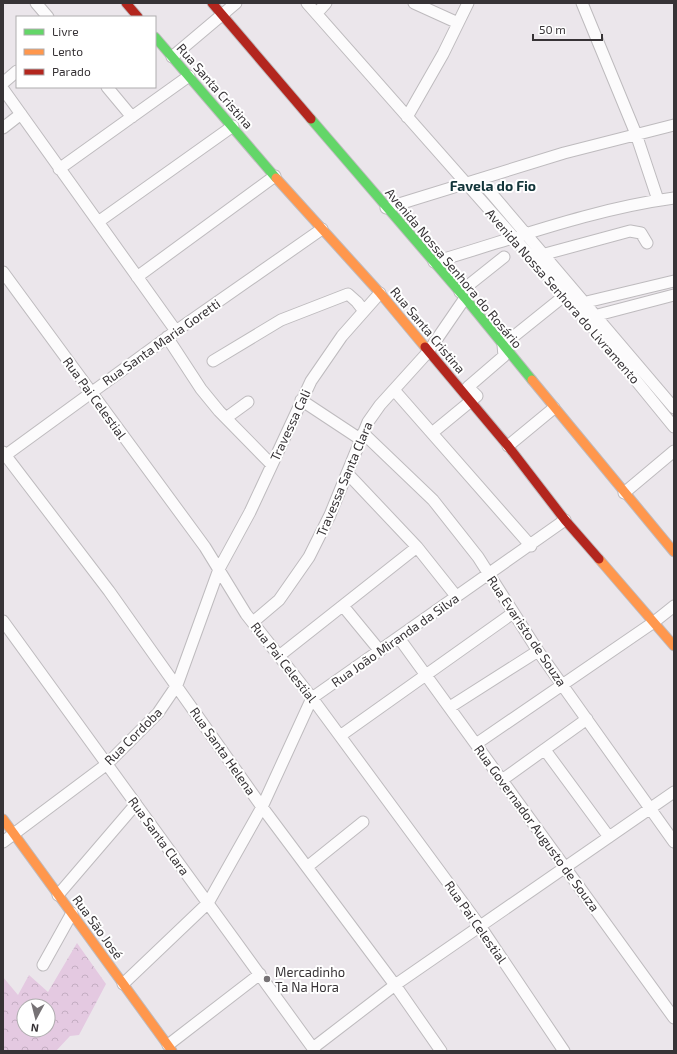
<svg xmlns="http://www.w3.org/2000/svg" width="677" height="1054" font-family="'Exo 2',sans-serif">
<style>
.forest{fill:url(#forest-crowns);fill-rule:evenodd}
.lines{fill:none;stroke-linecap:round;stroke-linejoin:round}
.street-casing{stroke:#bebbbe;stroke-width:13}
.fast-casing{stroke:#bebbbe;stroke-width:11}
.slow-casing{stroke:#bebbbe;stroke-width:11}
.jam-casing{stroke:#bebbbe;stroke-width:11}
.street{stroke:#fcfbfc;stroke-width:11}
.fast{stroke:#63d668;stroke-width:9}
.slow{stroke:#ff974d;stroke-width:9}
.jam{stroke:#b3261e;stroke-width:9}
.poi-dot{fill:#767275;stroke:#fff;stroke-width:1.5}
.labels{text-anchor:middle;stroke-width:4;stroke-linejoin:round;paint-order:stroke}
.street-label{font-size:13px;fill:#373336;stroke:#fff}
.poi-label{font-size:13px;fill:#373336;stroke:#fff;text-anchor:start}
.neighbourhood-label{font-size:14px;font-weight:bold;fill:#13353a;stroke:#fff}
</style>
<defs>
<pattern id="forest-crowns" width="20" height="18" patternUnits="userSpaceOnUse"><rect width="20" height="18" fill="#e4c9e1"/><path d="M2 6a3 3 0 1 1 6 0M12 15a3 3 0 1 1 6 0" fill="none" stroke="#c4adc2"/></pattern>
</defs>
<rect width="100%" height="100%" fill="#ebe6eb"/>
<path class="forest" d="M77,943L106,984L79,1035L70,1036L56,1051H3V977L18,995L29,975L48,992ZM24,1006H48V1030H24Z"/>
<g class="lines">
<defs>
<path id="street" d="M36,3L48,17
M307,3L585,318L674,427
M414,3L458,23
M582,3L636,134L658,200
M317,13L326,3
M172,57L236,3
M3,83L17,71
M107,87L132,117
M3,89L176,331
M407,117L443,54L468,3
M3,128L21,114
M59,169L189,76
M480,180L674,408
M386,208L564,153L674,125
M98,222L233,126
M545,254L630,231L641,233L647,243
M434,262C513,239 592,209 674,198
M3,272L205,547L246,614L312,698L480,926L564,1051
M137,277L275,176
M460,292L504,257
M578,304L674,281
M590,317L674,295
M167,337L201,389L219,411L271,464
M213,361L281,320L348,294L357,302L364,311
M394,390L531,546
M301,400L360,439
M226,418L248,402
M363,433L433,500L478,557L538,651L674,842
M432,433L477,396L468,387L504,356L503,345L564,296
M508,446L554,408
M3,452L109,591L262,807L395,985L441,1051
M3,457L176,331L322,229
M347,473L417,547L456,596
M624,493L674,451
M343,606L380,651
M3,621L315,1051
M253,622L279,600L309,557L330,515L368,422L380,405L428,352L465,298
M399,638L674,1018
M279,656L417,547
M450,707L538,651
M340,736L513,613
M476,744L654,622L674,606
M545,750L609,837
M502,780L587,719
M3,842L107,764L158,713L177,685L219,569L250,512L311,381L342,336L380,293
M307,867L363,822
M58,895L136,804
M43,965L72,913
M123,984L208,903L262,807L312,698L565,520
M168,1045L260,974
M313,1048L395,985L674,792"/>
<path id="fast" d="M155,37L276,178
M311,119L465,298L532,380"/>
<path id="slow" d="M276,178L380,293L425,347
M532,380L674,552
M599,559L674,646
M3,819L172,1051"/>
<path id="jam" d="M126,3L138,17
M212,3L311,119
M425,347L508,446L565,520L599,559"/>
</defs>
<use href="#street" class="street-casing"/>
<use href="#fast" class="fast-casing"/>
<use href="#slow" class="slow-casing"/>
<use href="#jam" class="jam-casing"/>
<use href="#street" class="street"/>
<use href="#fast" class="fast"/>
<use href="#slow" class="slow"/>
<use href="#jam" class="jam"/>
</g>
<circle class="poi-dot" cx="267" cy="979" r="4"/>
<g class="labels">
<g class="street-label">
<text transform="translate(215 86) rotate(49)" y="5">Rua Santa Cristina</text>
<text transform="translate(454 268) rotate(50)" y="5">Avenida Nossa Senhora do Rosário</text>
<text transform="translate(563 296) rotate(49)" y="5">Avenida Nossa Senhora do Livramento</text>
<text transform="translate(428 330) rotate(50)" y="5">Rua Santa Cristina</text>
<text transform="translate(161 342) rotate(-35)" y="5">Rua Santa Maria Goretti</text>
<text transform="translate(95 398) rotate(54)" y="5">Rua Pai Celestial</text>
<text transform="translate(290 425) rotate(-65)" y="5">Travessa Cali</text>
<text transform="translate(344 479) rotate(-67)" y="5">Travessa Santa Clara</text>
<text transform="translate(527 631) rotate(56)" y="5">Rua Evaristo de Souza</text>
<text transform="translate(395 640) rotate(-35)" y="5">Rua João Miranda da Silva</text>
<text transform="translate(284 662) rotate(52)" y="5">Rua Pai Celestial</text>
<text transform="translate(133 736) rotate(-45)" y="5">Rua Cordoba</text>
<text transform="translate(223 751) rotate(55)" y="5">Rua Santa Helena</text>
<text transform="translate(537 828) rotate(54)" y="5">Rua Governador Augusto de Souza</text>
<text transform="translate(159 836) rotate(54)" y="5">Rua Santa Clara</text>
<text transform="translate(476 922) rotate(55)" y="5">Rua Pai Celestial</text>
<text transform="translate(98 927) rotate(54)" y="5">Rua São José</text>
</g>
<g class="poi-label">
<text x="275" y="977">Mercadinho<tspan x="275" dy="15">Ta Na Hora</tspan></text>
</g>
<g class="neighbourhood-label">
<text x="493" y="191">Favela do Fio</text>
</g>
</g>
<rect width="677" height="1054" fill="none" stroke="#373336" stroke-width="8"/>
<rect x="16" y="16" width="140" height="72" fill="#ffffff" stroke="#afadaf"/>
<rect x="24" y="29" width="20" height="6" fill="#63d668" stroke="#afadaf"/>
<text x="52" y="36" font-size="12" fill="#373336">Livre</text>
<rect x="24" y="49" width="20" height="6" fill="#ff974d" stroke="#afadaf"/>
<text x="52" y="56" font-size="12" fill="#373336">Lento</text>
<rect x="24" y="69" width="20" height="6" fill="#b3261e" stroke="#afadaf"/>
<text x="52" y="76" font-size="12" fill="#373336">Parado</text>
<g transform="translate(36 1018) rotate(187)"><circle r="19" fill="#ffffff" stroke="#afadaf"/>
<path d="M0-3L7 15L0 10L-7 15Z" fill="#767275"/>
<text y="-6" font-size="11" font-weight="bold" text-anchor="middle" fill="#373336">N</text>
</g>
<path d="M533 34v6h69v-6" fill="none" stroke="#373336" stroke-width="2"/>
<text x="539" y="34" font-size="12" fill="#373336" stroke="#ffffff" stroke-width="3" paint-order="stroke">50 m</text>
</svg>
